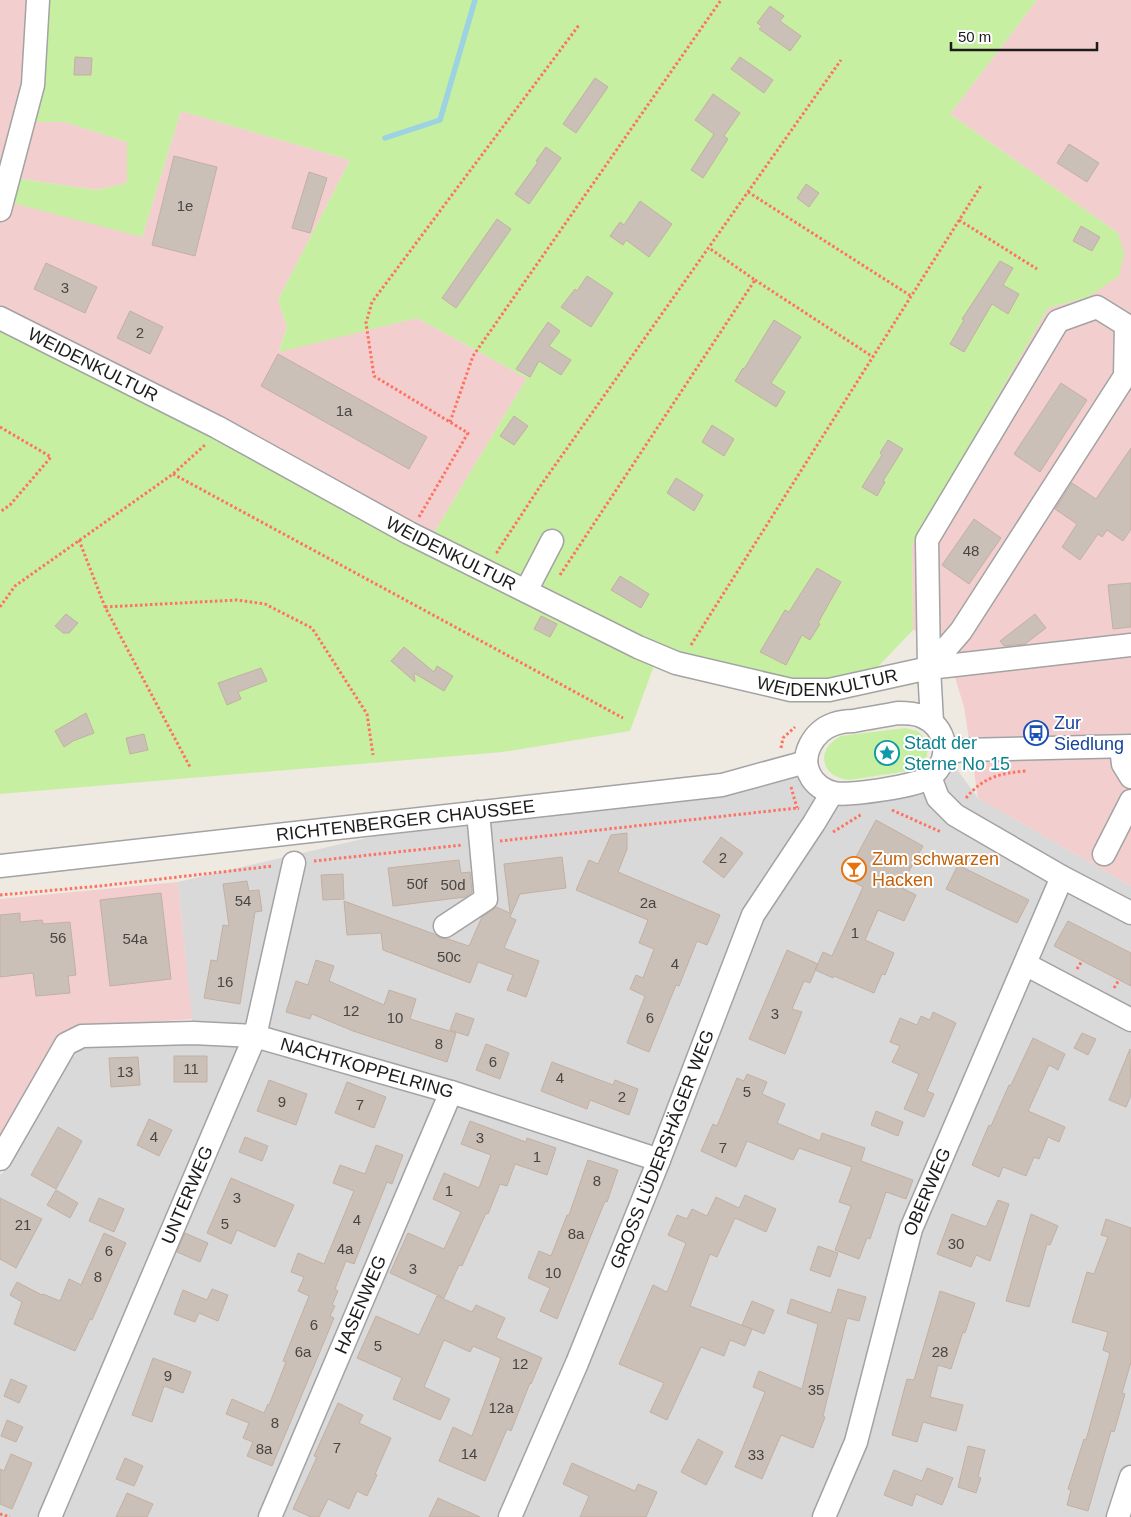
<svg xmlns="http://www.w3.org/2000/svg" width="1131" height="1517" font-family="Arial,sans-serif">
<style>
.residential{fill:#dad9d9}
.commercial{fill:#f2cfce}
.grass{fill:#c7efa1}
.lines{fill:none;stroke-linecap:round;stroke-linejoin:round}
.stream{stroke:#9cd2e1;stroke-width:5.5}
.building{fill:#cbc0b7;stroke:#c2b0a2}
.minor-casing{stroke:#a3a3a3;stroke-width:25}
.path{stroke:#ff7262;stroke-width:3;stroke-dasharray:2.5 2.5;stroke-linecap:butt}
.minor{stroke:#fff;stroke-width:22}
.labels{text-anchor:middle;stroke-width:4;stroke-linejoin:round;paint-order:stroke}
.number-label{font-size:15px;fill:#484543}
.street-label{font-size:18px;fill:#1c1c1c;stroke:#fff}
.transit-label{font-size:18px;fill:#164399;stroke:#fff;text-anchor:start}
.culture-label{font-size:18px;fill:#0d838f;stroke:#fff;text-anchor:start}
.food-label{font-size:18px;fill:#c56008;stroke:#fff;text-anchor:start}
</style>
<rect width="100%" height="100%" fill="#efeae1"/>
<path class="residential" d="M945,753L978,798L1131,886V1517H0V1174H2L75,1053L88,1045L193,1033L178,882L478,812L806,762L819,786L919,783Z"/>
<path class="commercial" d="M0,0H45L30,122H65L127,142V183L96,190L14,178L142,237L181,111L350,160L278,300L287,327L279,351L417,318L527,378L432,536L204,408L0,306Z
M1037,0H1131V886L978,798L964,707L943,638L913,630L912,546L1048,308L1088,297L1118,233L950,114Z
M178,882L192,1019L78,1028L0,1145V899Z"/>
<path class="grass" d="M45,0H1037L950,114L1118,233L1124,253L1119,276L1088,297L1048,308L912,546L913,630L870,675L810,683L676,653L432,536L527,378L417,318L279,352L287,327L278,300L350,160L181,111L142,237L5,201L14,178L96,190L127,183V142L65,122H29Z
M0,325L655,663L630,731L503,752L0,794Z
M905,728L917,731L922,735L926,741L928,748L927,756L920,766L915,770L849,780C820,777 815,749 841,736Z"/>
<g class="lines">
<path class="stream" d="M385,138L440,120L475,0"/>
</g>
<path class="building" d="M770,6L784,16L780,21L801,36L790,51L759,29L762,26L757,23Z
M75,57L92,58L91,75H74Z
M740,57L773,80L764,93L731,69Z
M595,78L608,87L576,133L563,124Z
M713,94L740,113L724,136L728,139L703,178L691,170L714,134L695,120Z
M1069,144L1099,163L1087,182L1057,163Z
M546,147L561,158L529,204L515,194L538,162L536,161Z
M174,156L217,167L195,256L152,245Z
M309,172L327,178L310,233L292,228Z
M806,184L819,193L809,207L797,198Z
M640,201L672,224L649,257L626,240L623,245L610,236L620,222L624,225Z
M497,219L511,229L456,308L442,298Z
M1081,226L1100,237L1092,251L1073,241Z
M1000,261L1013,268L1003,285L1019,294L1008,314L992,304L964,352L950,344L964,320L962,319Z
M46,263L97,287L85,313L34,289Z
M587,276L613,293L591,327L561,307L575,289L577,291Z
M130,311L163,327L150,354L117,338Z
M774,320L801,337L771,383L785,392L776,407L735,381L743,368L744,369Z
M548,322L560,331L549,346L571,360L561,375L539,361L530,377L516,369Z
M278,354L427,437L409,469L261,386Z
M1061,383L1087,400L1040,472L1014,454Z
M514,416L528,426L514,445L500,436Z
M712,425L734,439L724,456L702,442Z
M888,440L903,449L883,481L885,482L877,496L862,487L882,455L880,453Z
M1131,448V529L1123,541L1107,530L1102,537L1098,534L1080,560L1062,547L1077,524L1055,509L1072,483L1096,499Z
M676,478L703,495L694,511L667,493Z
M974,519L1001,538L969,584L942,565Z
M817,568L841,582L818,623L820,624L810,640L802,635L786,665L760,652L785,610L789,612Z
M620,576L649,594L641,608L611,590Z
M1131,583V627L1113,629L1108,585Z
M66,614L78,623L69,633H63L55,626Z
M1035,614L1046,628L1025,644L1004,646L1000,641Z
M541,616L557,624L550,637L534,629Z
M404,647L434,672L437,666L453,676L444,691L414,673L415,682L391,661Z
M261,668L267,681L238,692L241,699L227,705L218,683Z
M86,713L94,733L73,741L64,747L55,731Z
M144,734L148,750L130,754L126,738Z
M876,820L923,846L900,887L916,895L904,921L878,910L865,940L894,953L885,975L882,974L874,993L834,976L833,978L815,970L823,952L832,956L863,887L845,877Z
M627,833V849L618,872L720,915L707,945L697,941L679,986L676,985L649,1052L627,1043L645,996L630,989L636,975L643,978L654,949L639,943L648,920L576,890L589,860L598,864L611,835Z
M721,837L743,853L724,878L703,862Z
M562,857L566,888L520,894L510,917L516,920L504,948L539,961L526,997L507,990L513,975L478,962L470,983L383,950L381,933L347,935L344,901L434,934L440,938L448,939L469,946L482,917L496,907L510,913L504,864Z
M459,860L461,873L470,872L472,892L465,897L393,906L388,868Z
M958,865L1029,900L1017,923L946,889Z
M343,874L344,899L323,900L321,875Z
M247,881L249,891L259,890L262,911L255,912L240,1004L204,998L211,960L217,961L223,925L229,926L223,884Z
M161,893L171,979L110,986L100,900Z
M20,913V922L42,920L43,924L70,922L76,975L68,976L70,993L36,996L33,973L0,977V915Z
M1068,921L1131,953V986L1054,946Z
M787,950L818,964L810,983L804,981L792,1009L802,1012L785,1054L749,1039Z
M316,960L334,966L329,981L384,1005L389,990L416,999L410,1019L456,1033L447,1062L353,1031L312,1014L310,1019L286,1012L296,981L308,985Z
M933,1012L956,1023L927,1091L934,1094L924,1117L904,1109L919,1074L892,1062L900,1046L890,1042L900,1018L917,1025L921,1016L930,1020Z
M456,1013L474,1019L468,1036L450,1030Z
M1082,1033L1096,1039L1088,1055L1074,1048Z
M1033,1038L1065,1054L1058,1070L1049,1065L1028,1111L1065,1127L1059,1142L1048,1137L1039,1159L1034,1157L1026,1176L1003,1167L999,1177L972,1165L989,1125L991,1126L1009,1085H1011Z
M486,1044L509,1053L500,1079L476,1070Z
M1130,1049L1131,1095L1126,1107L1109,1100Z
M174,1056H207V1082H174Z
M138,1057L140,1085L111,1087L109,1058Z
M552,1062L613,1085L615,1080L638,1089L629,1115L590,1100L587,1109L541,1091Z
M747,1074L767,1082L762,1094L785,1104L777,1123L820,1141L822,1133L865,1148L861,1161L913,1180L906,1199L886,1192L870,1239L867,1238L859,1259L835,1250L851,1206L839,1202L852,1167L799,1148L793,1160L747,1141L736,1167L701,1151L713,1124L717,1126L737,1078L744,1081Z
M269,1080L307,1094L296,1125L257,1111Z
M347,1082L386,1097L374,1128L335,1113Z
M876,1111L903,1122L898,1136L871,1125Z
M149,1119L172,1130L159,1156L137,1145Z
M470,1121L526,1142L527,1138L556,1148L547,1175L515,1164L507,1186L500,1184L488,1214L486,1213L462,1266L459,1265L444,1298L390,1273L408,1233L444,1249L461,1212L433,1199L444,1173L479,1188L491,1155L461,1144Z
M58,1127L82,1141L56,1189L31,1175Z
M245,1137L268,1146L262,1161L239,1152Z
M376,1145L403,1155L392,1184L387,1182L354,1264L346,1261L335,1289L338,1291L332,1305L335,1306L330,1316L334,1318L272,1466L247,1456L253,1442L243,1438L249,1423L226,1414L232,1399L264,1413L268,1404L269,1405L286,1362L283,1361L309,1296L298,1291L304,1277L291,1272L298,1253L324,1264L354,1191L333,1183L340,1165L365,1174Z
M588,1160L618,1170L607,1202L605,1201L557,1319L540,1311L550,1288L528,1278L539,1251L551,1256L567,1215H569Z
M231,1178L294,1205L275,1247L237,1230L231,1244L207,1233Z
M56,1190L78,1203L70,1218L47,1205Z
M745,1195L776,1209L766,1232L735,1218L717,1257L710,1254L690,1306L752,1329L745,1346L730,1340L724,1356L701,1347L667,1420L650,1412L664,1383L619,1364L653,1285L667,1292L686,1243L668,1235L677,1215L687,1219L692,1209L707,1216L716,1197L739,1208Z
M0,1198L42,1219L16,1268L0,1259Z
M99,1198L124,1209L114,1232L89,1221Z
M998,1200L1009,1204L990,1261L976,1255L971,1267L937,1254L952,1214L986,1227Z
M1031,1214L1058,1226L1050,1245L1047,1244L1029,1307L1006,1301Z
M1106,1219L1131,1228V1362L1122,1393L1125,1394L1114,1432L1111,1431L1088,1511L1067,1505L1071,1490L1068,1489L1084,1439L1086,1440L1110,1353L1103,1350L1108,1332L1072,1322L1087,1272L1094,1274L1108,1237L1101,1235Z
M104,1233L126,1243L92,1320L90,1319L75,1351L14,1324L22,1302L10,1295L17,1282L42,1295L43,1294L60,1301L69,1279L81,1285Z
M185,1233L208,1243L200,1262L177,1252Z
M818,1246L838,1253L830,1277L810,1270Z
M212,1289L228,1295L218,1321L199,1313L195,1322L174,1314L183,1290L207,1300Z
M838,1289L866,1297L859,1321L847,1318L823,1416L825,1417L813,1448L781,1435L762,1479L735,1467L765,1392L753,1387L759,1371L802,1389L818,1324L787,1313L791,1299L831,1313Z
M940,1291L975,1303L965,1333L963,1332L951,1369L938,1365L930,1397L963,1405L956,1431L923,1422L917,1442L892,1435L907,1379L914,1380Z
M437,1296L472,1312L476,1305L505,1318L496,1338L542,1358L531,1384L530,1383L511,1431L507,1429L485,1481L439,1461L453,1427L472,1436L501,1358L473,1346L470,1352L444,1340L424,1387L450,1399L440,1420L393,1399L402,1378L357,1358L376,1316L419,1335Z
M752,1301L774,1310L764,1334L742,1325Z
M153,1358L191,1372L183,1393L164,1386L152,1422L132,1415Z
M11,1379L27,1386L19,1403L4,1396Z
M338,1403L363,1415L359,1423L391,1438L375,1474L377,1475L367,1496L357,1491L349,1509L328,1499L319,1517H311L293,1509L317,1457L314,1456Z
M7,1420L23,1427L16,1442L1,1436Z
M698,1439L723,1452L706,1485L681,1472Z
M968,1446L985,1450L978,1477L981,1478L976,1493L958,1487Z
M11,1454L32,1463L12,1509L0,1504V1469L4,1471Z
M125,1458L143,1466L134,1486L116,1479Z
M572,1463L635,1491L638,1484L657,1492L646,1517H580L589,1496L563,1484Z
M927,1468L953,1478L942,1505L916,1494L912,1506L884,1495L894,1470L922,1481Z
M127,1493L153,1504L147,1517H116Z
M438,1498L480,1517H429Z"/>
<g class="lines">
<defs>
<g id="minor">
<path d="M0,210L33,85L38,0"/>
<path id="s1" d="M0,318L217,427L409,533L638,647L676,663L791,690H829L929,668"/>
<path d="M526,591L552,541"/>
<path d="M898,713C906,713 914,713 921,716C947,726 953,760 930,777C919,786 849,796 834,793C824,791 814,784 810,775C799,755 814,731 834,724C840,722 847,721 853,721C868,718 883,716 898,713Z"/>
<path d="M932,722L929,668L927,540L1058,321L1097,307L1126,325L1125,376L961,631L929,668L1131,645"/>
<path d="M1121,747L1123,764L1131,777"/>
<path d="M945,753L963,750L1131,746"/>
<path d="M930,777L938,798L955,815L1062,877L1131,913"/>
<path d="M1104,854L1131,801"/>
<path id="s2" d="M0,866L722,785L806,762"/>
<path d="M445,926L486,899L478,812"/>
<path d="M1025,964L1131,1020"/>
<path id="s3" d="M0,1159L66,1044L82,1036L193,1033L255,1036L451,1092L659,1160"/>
<path id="s4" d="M50,1517L255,1036L294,863"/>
<path id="s5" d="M270,1517L451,1092"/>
<path id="s6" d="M510,1517L577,1363L659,1160L753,915L814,823L832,793"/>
<path id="s7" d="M824,1517L856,1442L911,1229L1062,877"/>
<path d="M1118,1517L1131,1477"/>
</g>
</defs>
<use href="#minor" class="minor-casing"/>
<path class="path" d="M748,192L911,296
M959,220L1037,269
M755,280L873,357
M450,422L473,356L721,0
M0,427L51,457L10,505L0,512
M173,474L623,718
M419,517L468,433L374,376L366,323L372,302L579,25
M79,540L105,607L190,767
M498,553L497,552L539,488L841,60
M560,575L755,280L709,248
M0,607L15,586L173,474L206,444
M105,607L237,600L265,604L312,628L367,714L373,755
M691,645L982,184
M781,748L783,738L795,727
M791,787L797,808
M966,798C983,777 1001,773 1026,771
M892,810L941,832
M833,832L862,814
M500,841L797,808L799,809
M314,861L462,845
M0,895L100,886L273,866
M1077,969L1082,961
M1114,988L1119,980
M0,1514L10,1517"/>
<use href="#minor" class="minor"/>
</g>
<defs>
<symbol id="bus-ring" viewBox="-11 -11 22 22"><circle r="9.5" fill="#fff" stroke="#1a4fb4" stroke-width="1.5"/><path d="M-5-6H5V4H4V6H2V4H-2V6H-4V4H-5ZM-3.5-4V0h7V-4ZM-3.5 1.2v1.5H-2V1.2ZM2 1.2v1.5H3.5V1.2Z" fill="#1a4fb4"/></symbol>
<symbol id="sight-ring" viewBox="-11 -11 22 22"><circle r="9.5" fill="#fff" stroke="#0f9aa8" stroke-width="1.5"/><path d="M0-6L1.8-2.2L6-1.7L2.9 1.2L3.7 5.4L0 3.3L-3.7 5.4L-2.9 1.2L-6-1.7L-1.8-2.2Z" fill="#0f9aa8"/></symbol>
<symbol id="bar-ring" viewBox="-11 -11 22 22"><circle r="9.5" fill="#fff" stroke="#e8710a" stroke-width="1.5"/><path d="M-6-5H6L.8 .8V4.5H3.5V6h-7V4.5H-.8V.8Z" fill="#e8710a"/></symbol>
</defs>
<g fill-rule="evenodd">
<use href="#bus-ring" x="1022" y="719" width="28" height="28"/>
<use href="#sight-ring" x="873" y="739" width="28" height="28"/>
<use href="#bar-ring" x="840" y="855" width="28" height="28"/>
</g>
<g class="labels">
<g class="number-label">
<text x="185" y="211">1e</text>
<text x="65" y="293">3</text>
<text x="140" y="338">2</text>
<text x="344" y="416">1a</text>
<text x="971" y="556">48</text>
<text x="723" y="863">2</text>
<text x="417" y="889">50f</text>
<text x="453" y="890">50d</text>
<text x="243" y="906">54</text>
<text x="648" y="908">2a</text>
<text x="855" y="938">1</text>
<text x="58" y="943">56</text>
<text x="135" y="944">54a</text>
<text x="449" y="962">50c</text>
<text x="675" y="969">4</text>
<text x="225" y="987">16</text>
<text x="351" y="1016">12</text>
<text x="775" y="1019">3</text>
<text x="395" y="1023">10</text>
<text x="650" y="1023">6</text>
<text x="439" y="1049">8</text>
<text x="493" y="1067">6</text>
<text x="191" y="1074">11</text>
<text x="125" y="1077">13</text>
<text x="560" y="1083">4</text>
<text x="747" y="1097">5</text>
<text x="622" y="1102">2</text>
<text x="282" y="1107">9</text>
<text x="360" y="1110">7</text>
<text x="154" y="1142">4</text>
<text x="480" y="1143">3</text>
<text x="723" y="1153">7</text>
<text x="537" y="1162">1</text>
<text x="597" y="1186">8</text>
<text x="449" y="1196">1</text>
<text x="237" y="1203">3</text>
<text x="357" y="1225">4</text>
<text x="225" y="1229">5</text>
<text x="23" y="1230">21</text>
<text x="576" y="1239">8a</text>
<text x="956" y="1249">30</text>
<text x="345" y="1254">4a</text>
<text x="109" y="1256">6</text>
<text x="413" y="1274">3</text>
<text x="553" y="1278">10</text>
<text x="98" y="1282">8</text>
<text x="314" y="1330">6</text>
<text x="378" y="1351">5</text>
<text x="303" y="1357">6a</text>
<text x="940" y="1357">28</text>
<text x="520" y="1369">12</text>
<text x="168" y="1381">9</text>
<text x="816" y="1395">35</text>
<text x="501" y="1413">12a</text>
<text x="275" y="1428">8</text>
<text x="337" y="1453">7</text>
<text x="264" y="1454">8a</text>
<text x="469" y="1459">14</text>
<text x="756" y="1460">33</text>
</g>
<g class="street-label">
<text dy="6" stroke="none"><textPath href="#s1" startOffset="104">WEIDENKULTUR</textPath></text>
<text dy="6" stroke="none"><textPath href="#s1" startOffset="509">WEIDENKULTUR</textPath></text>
<text dy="6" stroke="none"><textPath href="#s1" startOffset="914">WEIDENKULTUR</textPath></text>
<text dy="6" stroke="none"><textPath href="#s2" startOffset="408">RICHTENBERGER CHAUSSEE</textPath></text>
<text dy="6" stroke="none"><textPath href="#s3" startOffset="440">NACHTKOPPELRING</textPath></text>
<text dy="6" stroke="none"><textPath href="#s6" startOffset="398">GROSS LÜDERSHÄGER WEG</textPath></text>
<text dy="6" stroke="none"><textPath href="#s7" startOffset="342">OBERWEG</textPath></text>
<text dy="6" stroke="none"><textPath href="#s4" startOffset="350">UNTERWEG</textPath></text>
<text dy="6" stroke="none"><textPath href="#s5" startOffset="231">HASENWEG</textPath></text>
</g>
<g class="transit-label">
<text x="1054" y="729">Zur<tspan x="1054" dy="21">Siedlung</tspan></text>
</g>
<g class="culture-label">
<text x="904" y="749">Stadt der<tspan x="904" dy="21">Sterne No 15</tspan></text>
</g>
<g class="food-label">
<text x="872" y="865">Zum schwarzen<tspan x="872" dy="21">Hacken</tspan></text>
</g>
</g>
<path d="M951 42v8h146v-8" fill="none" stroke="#1c1c1c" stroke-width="2.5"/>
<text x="958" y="42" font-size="15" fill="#1c1c1c" stroke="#ffffff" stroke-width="4" paint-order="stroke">50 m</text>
</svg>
